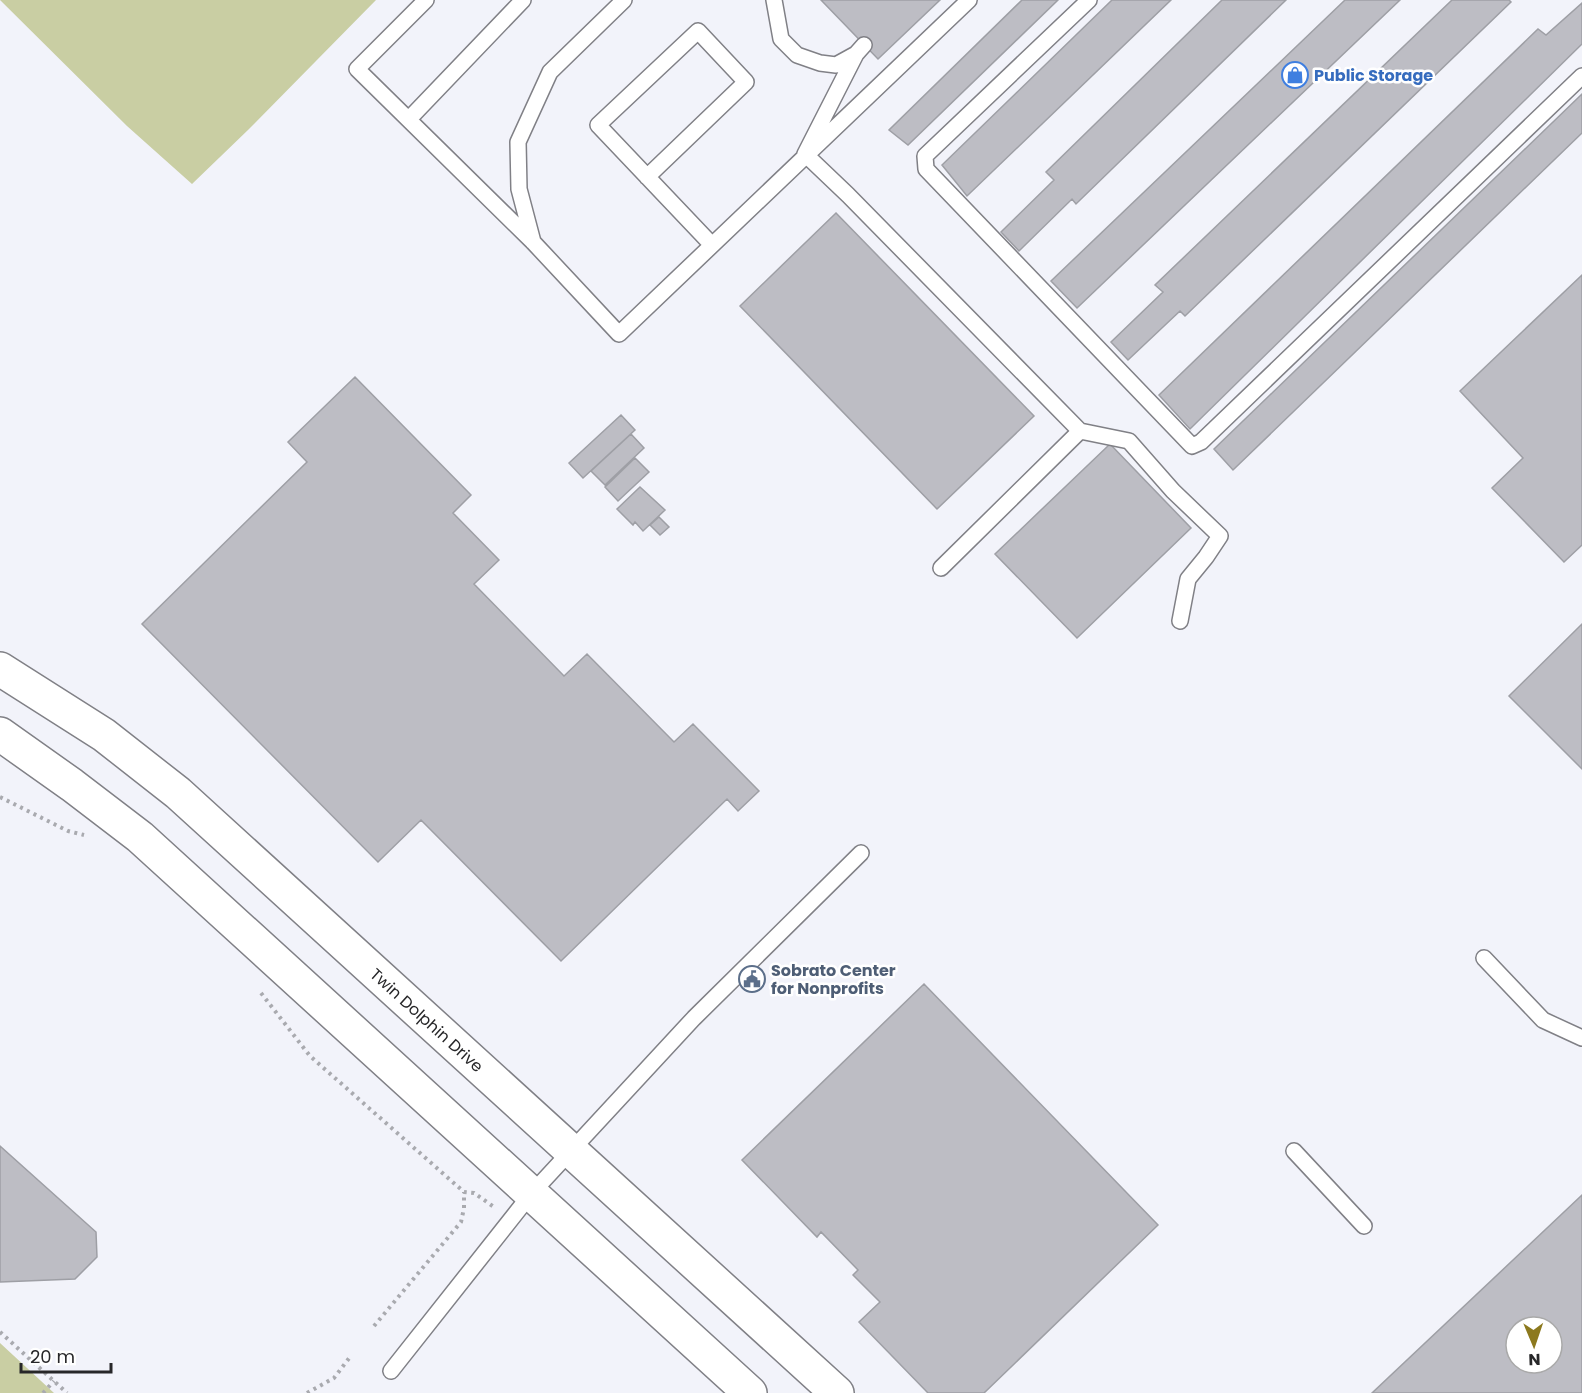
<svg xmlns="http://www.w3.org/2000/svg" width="1582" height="1393" font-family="Poppins,sans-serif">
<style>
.green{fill:#c9cea3}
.building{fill:#bdbdc4;stroke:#9e9fa5;stroke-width:1.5;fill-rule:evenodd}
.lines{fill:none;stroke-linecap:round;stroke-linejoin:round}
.service-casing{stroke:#808086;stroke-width:18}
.secondary-casing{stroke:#808086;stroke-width:36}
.path{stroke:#a9aaaf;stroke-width:4;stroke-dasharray:3 4.5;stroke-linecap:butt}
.service{stroke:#fff;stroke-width:15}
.secondary{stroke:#fff;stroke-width:33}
.labels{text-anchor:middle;stroke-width:5;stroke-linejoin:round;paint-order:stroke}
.shop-label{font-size:16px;font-weight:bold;fill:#366cbe;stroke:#fff;text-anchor:start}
.service-label{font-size:16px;font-weight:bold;fill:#4e5e75;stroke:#fff;text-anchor:start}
.street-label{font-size:16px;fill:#272729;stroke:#fff}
</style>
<rect width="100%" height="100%" fill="#f2f3fa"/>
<path class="green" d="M0,0H376L248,130L192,184L127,126Z
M0,1343L54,1393H0Z"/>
<path class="building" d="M821,0H940L878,59Z
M1022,0H1058L908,145L889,130Z
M1112,0H1171L967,196L942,165Z
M1222,0H1286L1076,204L1072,199L1019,251L1001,232L1054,180L1046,172Z
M1345,0H1400L1077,308L1051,281Z
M1452,0H1509L1511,2L1185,316L1180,311L1128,360L1111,342L1163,292L1155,285Z
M1582,3V44L1190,429L1159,395L1538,29L1546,35Z
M1582,94V133L1233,470L1214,449Z
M836,213L1034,416L937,509L740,306Z
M1582,275V545L1564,562L1492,488L1523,458L1460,391Z
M355,377L471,495L453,513L499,560L474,584L564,676L587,654L674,742L693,724L759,791L738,811L727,799L561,961L421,820L378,862L142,624L307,462L288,442Z
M621,415L635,430L583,478L569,463Z
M631,434L644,448L605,485L591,471Z
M1110,444L1191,528L1077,638L995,554Z
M635,458L649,472L618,501L605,487Z
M640,487L665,510L643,531L635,522L633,525L617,509Z
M659,517L669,527L660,535L650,525Z
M1582,624V769L1509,696Z
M924,984L1158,1225L984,1393H928L859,1322L880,1302L853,1275L858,1270L821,1232L817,1237L742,1160Z
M0,1146L96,1232L97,1257L75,1279L0,1282Z
M1582,1195V1393H1372ZM1516,1327H1552V1363H1516Z"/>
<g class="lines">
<defs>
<path id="service" d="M426,0L357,69L533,242L619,334L969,0
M774,0L781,39L797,55L820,63L836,65L856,54
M1089,0L925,156L926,169L1192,446L1201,442L1582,76
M864,45L856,54L805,154L848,195L1080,431L941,568
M409,119L523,0
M647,177L746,82L698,31L598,125L712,245
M533,242L519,189L518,142L550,72L624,0
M1080,431L1129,441L1173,491L1220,536L1206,557L1188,579L1180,621
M1484,958L1543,1020L1582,1038
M1294,1151L1364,1226
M391,1371L531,1194L694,1018L861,853"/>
<path id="secondary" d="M0,669L104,735L178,793L837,1393
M0,734L72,785L140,837L750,1393"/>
</defs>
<use href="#service" class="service-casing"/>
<use href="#secondary" class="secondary-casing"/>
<path class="path" d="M0,797L68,831L84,835
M261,993L310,1056L464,1192L474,1193L494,1207
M374,1326L461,1222L464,1208V1192
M0,1332L67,1393
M43,1393L54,1381
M307,1393L334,1378L350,1357"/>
<use href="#service" class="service"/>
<use href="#secondary" class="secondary"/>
</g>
<defs>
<symbol id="shop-ring" viewBox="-11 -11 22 22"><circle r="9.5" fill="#fff" stroke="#3f7fe0" stroke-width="1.5"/><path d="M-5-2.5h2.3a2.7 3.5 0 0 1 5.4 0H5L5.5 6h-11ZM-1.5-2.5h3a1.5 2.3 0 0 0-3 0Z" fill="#3f7fe0"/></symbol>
<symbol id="civic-ring" viewBox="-11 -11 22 22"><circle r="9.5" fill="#fff" stroke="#5c6f8a" stroke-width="1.5"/><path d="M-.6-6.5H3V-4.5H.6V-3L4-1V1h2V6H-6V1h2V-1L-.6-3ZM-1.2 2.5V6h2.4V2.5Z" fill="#5c6f8a"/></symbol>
</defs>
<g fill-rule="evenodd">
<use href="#shop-ring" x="1280" y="60" width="30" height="30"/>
<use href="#civic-ring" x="737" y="964" width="30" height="30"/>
</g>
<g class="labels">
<g class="shop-label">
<text x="1314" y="81">Public Storage</text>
</g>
<g class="service-label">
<text x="771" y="976">Sobrato Center<tspan x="771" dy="18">for Nonprofits</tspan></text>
</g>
<g class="street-label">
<text transform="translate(427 1020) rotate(42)" y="6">Twin Dolphin Drive</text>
</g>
</g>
<g transform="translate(1534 1345) rotate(178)"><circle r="28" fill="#ffffff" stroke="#a9a9a9" stroke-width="1.5"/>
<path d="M0-4.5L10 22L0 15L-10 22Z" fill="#8c791e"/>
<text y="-9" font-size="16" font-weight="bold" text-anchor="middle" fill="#272729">N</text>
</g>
<path d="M21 1363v9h90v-9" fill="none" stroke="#272729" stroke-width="3"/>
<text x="30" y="1363" font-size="18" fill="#272729" stroke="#ffffff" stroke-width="4.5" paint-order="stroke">20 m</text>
</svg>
